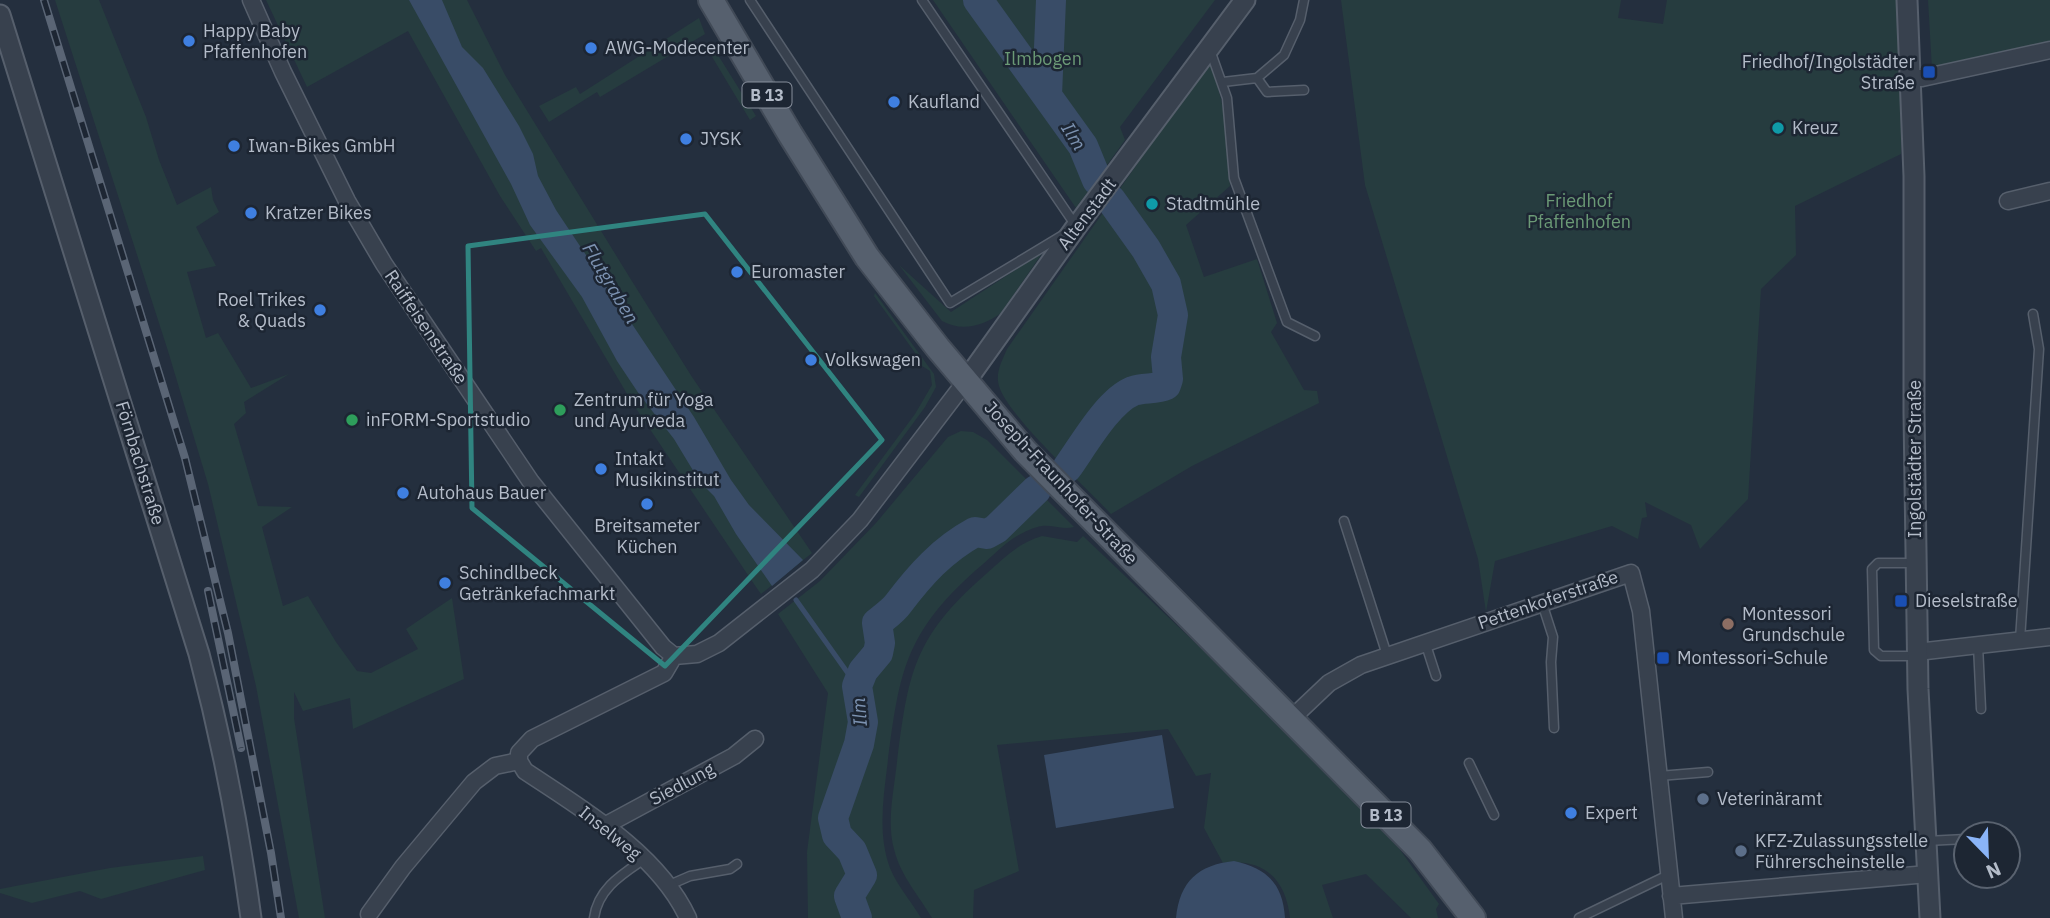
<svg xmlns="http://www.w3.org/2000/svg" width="2050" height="918" font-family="'IBM Plex Sans',sans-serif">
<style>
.green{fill:#263c3f}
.water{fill:#394c67}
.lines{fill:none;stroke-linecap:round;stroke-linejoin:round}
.stream{stroke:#394c67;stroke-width:5}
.river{stroke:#394c67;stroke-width:30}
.service-casing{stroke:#565f6c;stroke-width:11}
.minor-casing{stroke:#565f6c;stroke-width:19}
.tertiary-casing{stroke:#565f6c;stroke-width:23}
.primary-casing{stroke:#414a57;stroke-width:28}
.service{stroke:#38414e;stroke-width:8}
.minor{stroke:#38414e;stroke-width:16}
.tertiary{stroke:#38414e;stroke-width:19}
.primary{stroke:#56606e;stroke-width:24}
.rail-casing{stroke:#5a6575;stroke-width:8}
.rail{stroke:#1d2633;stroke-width:5;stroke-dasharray:16;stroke-linecap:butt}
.marked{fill:none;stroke:#308480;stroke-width:5;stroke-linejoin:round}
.shop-dot{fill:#3f7fe0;stroke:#1d2633;stroke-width:2.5}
.transit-dot{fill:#1a4fb4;stroke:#1d2633;stroke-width:2.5}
.culture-dot{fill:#0f9aa8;stroke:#1d2633;stroke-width:2.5}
.leisure-dot{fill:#2e9e5b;stroke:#1d2633;stroke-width:2.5}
.education-dot{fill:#8d6e63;stroke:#1d2633;stroke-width:2.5}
.service-dot{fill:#5c6f8a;stroke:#1d2633;stroke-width:2.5}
.labels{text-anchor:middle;stroke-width:5;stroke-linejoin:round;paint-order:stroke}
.shield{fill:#1d2633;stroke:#878f9c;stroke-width:2}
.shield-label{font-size:16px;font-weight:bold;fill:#b4bcc9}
.poi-label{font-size:18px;fill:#b4bcc9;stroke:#1d2633;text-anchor:start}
.park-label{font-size:18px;fill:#6b9a76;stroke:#1d2633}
.street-label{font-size:18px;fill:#b4bcc9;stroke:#1d2633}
.water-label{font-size:19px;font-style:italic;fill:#7c92b1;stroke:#1d2633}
</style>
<rect width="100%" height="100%" fill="#242f3e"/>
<path class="green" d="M55,0H99L146,117L159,160L177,205L211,187L213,200L219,212L196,227L216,266L187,272L206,338L218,333L251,388L289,374L244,402L246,413L234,424L258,506L292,507L262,527L283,606L308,596L336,642L357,671L371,673L418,649L406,629L452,598L464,679L353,729L350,698L303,711L294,692V718L325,918H299L256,686L208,484L168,351Z
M266,0H467L505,75L630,278L692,377L812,553L761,594L756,587L633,404L541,248L536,251L500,196L408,31L307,87Z
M933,0H1215L1120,127L1125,140L1076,208Z
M1341,0H1621L1618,18L1663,24L1667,0H1896L1902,119L1901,154L1795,206L1796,255L1761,289L1748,499L1700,549L1691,525L1645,502L1647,517L1642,518L1638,539L1612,526L1495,561L1486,612L1478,559L1365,185Z
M1928,0H2050V45L1932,69Z
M699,18L705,34L600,97L597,92L549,122L539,106L576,87L580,94Z
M713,47L756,116L750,120L708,50Z
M1209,62C1226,103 1229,143 1230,186L1186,225L1204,277L1257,259L1277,323L1271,332L1304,390L1317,391L1319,403L1192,466L1111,514C1087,488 1007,415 999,386C995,373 1002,361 1007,349Z
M1043,252L1001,313C983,326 962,332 942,321L899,265L951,312Z
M875,293L934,374L936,387L925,407L859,497L855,495L915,414L932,385L930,371L922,366L921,361L874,296Z
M961,431L973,432L987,440L1074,527C1062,530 1053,525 1042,526C1034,527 1024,532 1017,536C1002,545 990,559 976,570C903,635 899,675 887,768C883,800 878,836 890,868C898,887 911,901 921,918H808L807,852L828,693L778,614L820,581L876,523L948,437Z
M1042,536L1077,542L1083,536L1249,694L1398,847L1439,904L1436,909L1438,918H1411L1366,874L1322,885L1333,918H1290C1286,879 1264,858 1223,863L1204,828L1211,773L1196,776L1168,729L997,745L1019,871L974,890L973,918H932C919,896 900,875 894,849C887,824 893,795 896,770C908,676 911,639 986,574C1004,558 1018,543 1042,536Z
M203,856L205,870L101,899L80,891L32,903L0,893V889L110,868Z"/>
<path class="water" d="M409,0H442L462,47L483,68L519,126L533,154L538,176L556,210L694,417L731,480L749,505L803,560L772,586L736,534L714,496L700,482L674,439L639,394L617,361L582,297L530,225L511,184Z
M1162,735L1174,808L1056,828L1044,755Z
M1234,861C1267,868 1283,884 1285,918H1176C1180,881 1198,865 1234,861Z"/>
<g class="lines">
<path class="stream" d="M796,600L857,686"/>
<path class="river" d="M978,0L1083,146L1097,180
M1047,95L1051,0
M1067,468C1083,446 1108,401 1133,391C1144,387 1155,390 1166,385L1168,379L1166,357L1173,315L1166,284L1146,249L1111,200
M857,918L849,896L862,875L852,851L837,835L833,818L859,744L863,722L857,686L863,671L878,653L880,643L877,623C884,617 893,611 898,604C920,575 942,550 975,532L987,534L996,529L1036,490"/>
<defs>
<path id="service" d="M750,0L950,303L1063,235
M922,0L1076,226
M1210,50L1227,98L1234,178L1287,322L1315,336
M1257,78L1267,92L1304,90
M1223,82L1257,78L1284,55L1300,20L1304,0
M1344,521L1387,655
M1915,563H1878L1872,569L1874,650L1881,656H1917
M1542,603L1553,637L1551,662L1554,728
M2020,640L2039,349L2033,314
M1425,642L1436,676
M1978,645L1981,709
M1469,763L1494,815
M1659,776L1708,772
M1926,841L1966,839
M667,886L690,876L730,869L737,864
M594,918C598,889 621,875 643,860
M1579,918L1668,875"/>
<path id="minor" d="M251,0L283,72L347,201L384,264L531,482L663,647L674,656L697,654L719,643L812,570L860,520L966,381
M1911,78H1922L2050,50
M2008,201L2050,191
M1917,652L2050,637
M1291,719L1329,683L1361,665L1631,573L1641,611L1674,918
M519,761L525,771C582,809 658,853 688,918
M519,761V753L532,739L664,673L674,656
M606,825L734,756L755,739
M1671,896L1928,874
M369,914L403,867L474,782L495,766L519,761"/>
<path id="tertiary" d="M1907,0L1914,176V413L1918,689L1930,918
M0,15L199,654C222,741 239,829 251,918
M966,381L1076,227L1245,0"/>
<path id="primary" d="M711,0L790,134L867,257L938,348L1025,451L1420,850L1473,918"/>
</defs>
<use href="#service" class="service-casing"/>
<use href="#minor" class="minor-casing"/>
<use href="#tertiary" class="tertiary-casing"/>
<use href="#primary" class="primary-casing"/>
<use href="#service" class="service"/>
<use href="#minor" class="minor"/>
<use href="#tertiary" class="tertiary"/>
<use href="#primary" class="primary"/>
<defs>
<path id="rail" d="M44,0L185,458L228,633L271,853L281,918
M208,591L241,748"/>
</defs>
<use href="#rail" class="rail-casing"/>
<use href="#rail" class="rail"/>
</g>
<path class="marked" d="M705,214L882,440L665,666L472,508L468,246Z"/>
<g class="shop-dot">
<circle cx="189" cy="41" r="7"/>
<circle cx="591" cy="48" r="7"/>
<circle cx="894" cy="102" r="7"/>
<circle cx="686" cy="139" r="7"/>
<circle cx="234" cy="146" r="7"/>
<circle cx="251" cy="213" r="7"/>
<circle cx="737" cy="272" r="7"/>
<circle cx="320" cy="310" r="7"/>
<circle cx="811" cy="360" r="7"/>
<circle cx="601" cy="469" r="7"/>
<circle cx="403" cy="493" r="7"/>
<circle cx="647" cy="504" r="7"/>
<circle cx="445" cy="583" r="7"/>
<circle cx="1571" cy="813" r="7"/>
</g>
<g class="transit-dot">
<rect x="1922" y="65" width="14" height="14" rx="3.5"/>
<rect x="1894" y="594" width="14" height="14" rx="3.5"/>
<rect x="1656" y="651" width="14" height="14" rx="3.5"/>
</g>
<g class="culture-dot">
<circle cx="1778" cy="128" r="7"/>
<circle cx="1152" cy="204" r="7"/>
</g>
<g class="leisure-dot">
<circle cx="560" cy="410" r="7"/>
<circle cx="352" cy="420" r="7"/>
</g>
<circle class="education-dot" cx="1728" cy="624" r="7"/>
<g class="service-dot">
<circle cx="1703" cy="799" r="7"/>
<circle cx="1741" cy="851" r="7"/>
</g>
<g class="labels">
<g class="shield">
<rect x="742.5" y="82.5" width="49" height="25" rx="5"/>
<rect x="1361.5" y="802.5" width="49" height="25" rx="5"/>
</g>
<g class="shield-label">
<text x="767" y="101">B 13</text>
<text x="1386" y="821">B 13</text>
</g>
<g class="poi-label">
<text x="203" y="37">Happy Baby<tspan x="203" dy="21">Pfaffenhofen</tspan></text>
<text x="605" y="54">AWG-Modecenter</text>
<text x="1915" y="68" text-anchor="end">Friedhof/Ingolstädter<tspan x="1915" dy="21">Straße</tspan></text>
<text x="908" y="108">Kaufland</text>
<text x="1792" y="134">Kreuz</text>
<text x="700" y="145">JYSK</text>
<text x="248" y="152">Iwan-Bikes GmbH</text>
<text x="1166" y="210">Stadtmühle</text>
<text x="265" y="219">Kratzer Bikes</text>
<text x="751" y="278">Euromaster</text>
<text x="306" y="306" text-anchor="end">Roel Trikes<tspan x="306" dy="21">&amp; Quads</tspan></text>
<text x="825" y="366">Volkswagen</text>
<text x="574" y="406">Zentrum für Yoga<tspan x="574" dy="21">und Ayurveda</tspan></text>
<text x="366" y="426">inFORM-Sportstudio</text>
<text x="615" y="465">Intakt<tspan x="615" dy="21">Musikinstitut</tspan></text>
<text x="417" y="499">Autohaus Bauer</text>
<text x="647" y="532" text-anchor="middle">Breitsameter<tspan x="647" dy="21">Küchen</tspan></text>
<text x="459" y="579">Schindlbeck<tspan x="459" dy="21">Getränkefachmarkt</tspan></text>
<text x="1915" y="607">Dieselstraße</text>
<text x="1742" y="620">Montessori<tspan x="1742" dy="21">Grundschule</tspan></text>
<text x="1677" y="664">Montessori-Schule</text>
<text x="1717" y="805">Veterinäramt</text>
<text x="1585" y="819">Expert</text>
<text x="1755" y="847">KFZ-Zulassungsstelle<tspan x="1755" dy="21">Führerscheinstelle</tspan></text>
</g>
<g class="park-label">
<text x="1043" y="65">Ilmbogen</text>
<text x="1579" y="207">Friedhof<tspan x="1579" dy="21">Pfaffenhofen</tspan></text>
</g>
<g class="street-label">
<text transform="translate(1087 214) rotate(-53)" y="6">Altenstadt</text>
<text transform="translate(426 327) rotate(56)" y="6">Raiffeisenstraße</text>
<text transform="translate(1915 459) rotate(-90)" y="6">Ingolstädter Straße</text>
<text transform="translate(140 463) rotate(73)" y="6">Förnbachstraße</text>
<text transform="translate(1061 483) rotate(47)" y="6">Joseph-Fraunhofer-Straße</text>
<text transform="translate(1548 600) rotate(-19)" y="6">Pettenkoferstraße</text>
<text transform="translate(682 784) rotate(-28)" y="6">Siedlung</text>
<text transform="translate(610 833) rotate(39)" y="6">Inselweg</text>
</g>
<g class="water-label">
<text transform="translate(1074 136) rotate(58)" y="7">Ilm</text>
<text transform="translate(611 283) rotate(59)" y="7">Flutgraben</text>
<text transform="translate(859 712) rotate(-94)" y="7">Ilm</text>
</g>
</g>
<g transform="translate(1987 855) rotate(157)"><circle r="33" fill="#1d2633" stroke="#59626f" stroke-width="2"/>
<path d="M0-5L12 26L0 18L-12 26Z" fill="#8ab4f8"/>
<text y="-10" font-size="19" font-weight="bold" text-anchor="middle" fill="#b4bcc9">N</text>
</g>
</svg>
